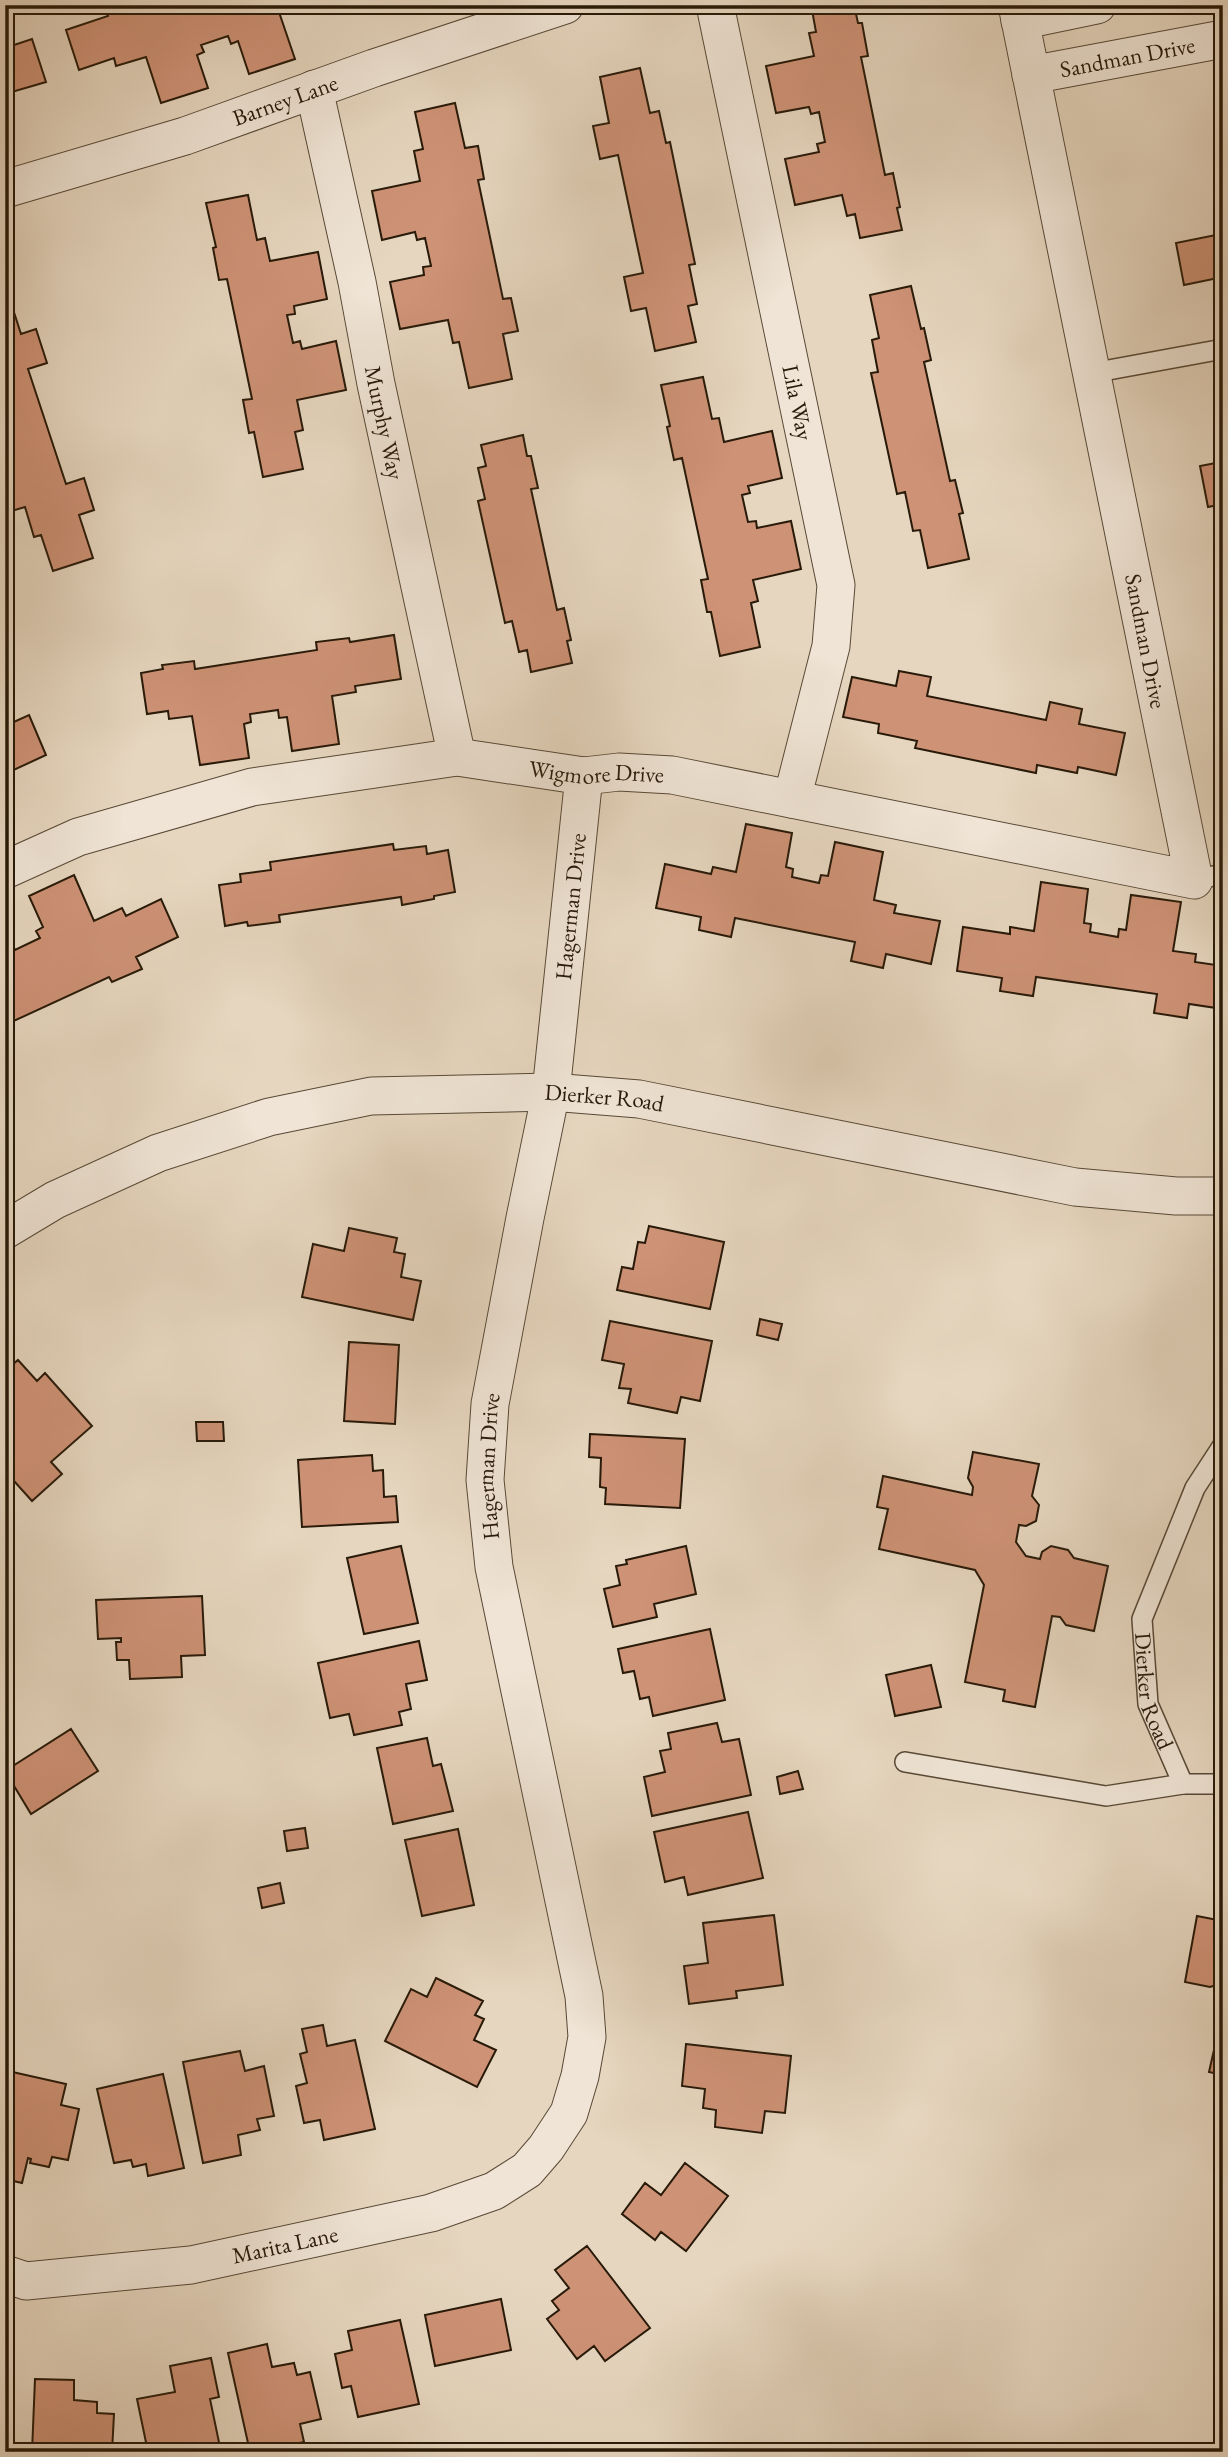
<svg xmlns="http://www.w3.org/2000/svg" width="1228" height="2457" font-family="'EB Garamond',serif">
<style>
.building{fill:#ce9276;stroke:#281a09;stroke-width:2}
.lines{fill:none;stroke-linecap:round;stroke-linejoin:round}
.service-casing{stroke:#584936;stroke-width:22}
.minor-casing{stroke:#584936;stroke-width:39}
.service{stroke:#efe4d5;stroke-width:19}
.minor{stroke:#efe4d5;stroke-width:37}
.labels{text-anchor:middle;stroke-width:6;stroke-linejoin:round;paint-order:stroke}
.street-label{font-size:23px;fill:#281a09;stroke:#efe4d5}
</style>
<rect width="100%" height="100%" fill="#e6d6bf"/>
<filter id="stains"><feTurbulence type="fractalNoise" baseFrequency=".00286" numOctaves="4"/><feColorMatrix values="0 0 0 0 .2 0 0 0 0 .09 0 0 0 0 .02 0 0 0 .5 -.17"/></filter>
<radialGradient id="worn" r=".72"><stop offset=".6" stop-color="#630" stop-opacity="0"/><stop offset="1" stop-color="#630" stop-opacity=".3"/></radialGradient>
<path class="building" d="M104,5H299L279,12L295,59L249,74L238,41L231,44L228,36L201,45L204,52L197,55L208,88L161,103L146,57L116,66L114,58L79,70L66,30L108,16Z
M835,5H854L858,23H862L868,56L861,57L885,175L893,173L900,207L897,208L902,230L860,238L855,214L847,216L842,195L795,205L785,159L819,152L817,144L825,142L819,112L811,114L809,107L776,113L766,66L814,56L809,33L816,32L812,10Z
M32,39L46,82L5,94V48Z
M640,68L650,113L659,111L666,143L670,142L695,264L689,265L697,304L688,306L696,342L655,351L646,308L631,311L624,277L643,273L618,155L600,159L593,126L609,123L600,77Z
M455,103L465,148L478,146L484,179L478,180L503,299L511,298L518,331L503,334L512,379L469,388L459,342L453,343L448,320L400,329L390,282L424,275L423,267L431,266L425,238L417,240L415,232L382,240L372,191L420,181L414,151L423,149L415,112Z
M248,195L257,240L265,238L270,261L318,252L327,299L294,306L295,314L287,315L293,343L300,341L302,349L336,341L346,390L297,400L303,430L295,432L303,469L263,477L254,432L249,433L243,400L252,399L227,279L219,280L213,248L216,247L206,203Z
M1223,219V277L1184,285L1176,243L1221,234L1218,220Z
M911,286L921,329L924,328L931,360L924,362L950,481L955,480L963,513L959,514L969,559L928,568L920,530L913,531L905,492L897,494L871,373L878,372L872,340L879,338L870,295Z
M12,306L21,334L36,329L47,363L28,369L66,484L84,478L94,510L79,515L93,558L53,571L41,535L34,537L25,507L5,513V308Z
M703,377L712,419L719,418L724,442L772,431L782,478L748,486L750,493L742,495L748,522L756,521L757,528L791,521L801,569L753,580L758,601L751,603L760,647L720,656L711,612H707L701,580L708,579L682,458L674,460L667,427L670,426L661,385Z
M523,435L527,456H531L538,488L531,489L557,610L564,608L571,640L567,641L572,663L531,672L527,650L519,652L512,621L505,623L478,501L485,499L478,468L486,466L481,445Z
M1223,454V504L1208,507L1200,466L1221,462L1220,455Z
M394,635L401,679L355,686L356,692L332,696L339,744L292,751L287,717L279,718L278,710L250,714L251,722L244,724L249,758L200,765L192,716L169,719L168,711L147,714L141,673L163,669L162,665L194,661L195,669L317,650L316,642L349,638L350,642Z
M899,671L931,677L927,696L1046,720L1050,702L1082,709L1079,724L1125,733L1116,775L1078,767L1077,773L1037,765L1036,773L915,748L917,741L878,733L879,724L843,717L852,677L896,686Z
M29,715L46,755L5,774V726Z
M746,824L792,833L786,867L793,869L792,877L819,883L821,875L828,876L835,842L883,852L874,900L896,905L894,913L940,921L931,964L886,954L883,968L851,961L855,942L735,918L731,937L699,930L701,917L656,908L665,864L711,874L713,867L736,872Z
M393,844L394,850L426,846L427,854L448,850L455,892L434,896V899L402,905L401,897L279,915L280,922L248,926L247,922L225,926L219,885L241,882L240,874L271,870L270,862Z
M74,875L94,921L122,908L126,916L161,899L178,937L136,957L142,969L112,982L109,977L5,1025V945L11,943L15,950L40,938L36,931L43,927L29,896Z
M1041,882L1088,889L1084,923L1091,924L1090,932L1118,937L1119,929L1126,930L1131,895L1181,902L1173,951L1196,954L1195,962L1223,966V1009L1189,1004L1187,1018L1154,1013L1157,994L1036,977L1033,996L1000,991L1002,978L957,971L963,927L1010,934V927L1034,931Z
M649,1226L724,1242L710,1309L617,1290L622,1267L633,1269L638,1242L645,1243Z
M349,1228L397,1238L394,1252L405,1254L401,1277L421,1281L413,1320L302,1297L313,1244L344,1251Z
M760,1319L782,1324L778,1340L757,1335Z
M610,1321L712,1341L700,1401L681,1397L677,1413L628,1403L631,1389L619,1388L624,1364L602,1360Z
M349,1342L399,1345L395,1424L344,1421Z
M18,1360L37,1381L45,1373L92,1426L51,1462L62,1474L32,1501L5,1471L13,1462L5,1453V1371Z
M196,1422H223L224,1441H197Z
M590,1434L685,1439L680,1508L605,1504L606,1488L600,1487L601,1458L589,1457Z
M973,1452L1039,1464L1032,1496L1039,1505L1036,1521L1026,1526L1019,1525L1016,1542L1026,1556L1040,1559L1042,1552L1051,1546L1068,1550L1074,1558L1108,1566L1094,1631L1066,1625L1060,1617L1052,1616L1035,1707L1003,1701L1005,1690L965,1682L984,1585L975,1570L879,1549L888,1509L877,1507L883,1476L972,1495L973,1487L968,1478Z
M372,1455L373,1471L383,1470L384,1497L396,1496L398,1522L302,1527L298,1460Z
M401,1546L418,1623L364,1634L347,1558Z
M686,1546L696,1594L654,1604L657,1617L613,1627L604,1589L620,1585L616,1566L627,1564L626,1560Z
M202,1596L205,1655L181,1656L182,1677L130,1679L129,1660H117L116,1642H121V1638L98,1639L96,1600Z
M710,1629L725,1700L653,1716L649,1697L640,1699L634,1671L623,1673L618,1649Z
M419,1641L427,1680L406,1684L411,1709L399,1712L402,1725L354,1735L349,1714L330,1718L318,1663Z
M931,1665L941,1707L895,1716L886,1675Z
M717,1723L722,1742L739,1739L751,1795L652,1816L644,1777L665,1772L660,1751L671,1749L668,1733Z
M71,1729L98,1771L31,1814L5,1771Z
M427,1738L433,1766L441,1764L453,1811L393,1824L377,1748Z
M798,1771L803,1789L780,1794L777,1777Z
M748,1812L763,1878L688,1895L684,1877L665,1882L654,1832Z
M305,1828L308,1848L287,1851L284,1831Z
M458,1829L474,1905L422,1916L405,1840Z
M280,1883L284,1903L262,1908L258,1888Z
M774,1915L783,1985L736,1991L737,1998L689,2004L684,1966L708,1963L703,1923Z
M1197,1916L1223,1921V1983L1210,1987L1185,1982Z
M436,1978L483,2001L475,2015L484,2019L474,2040L496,2050L477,2087L385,2041L411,1989L427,1997Z
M1223,2010V2075L1209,2072Z
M323,2025L327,2046L355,2040L375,2129L324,2140L320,2120L304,2123L296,2086L307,2083L300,2054L307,2052L302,2029Z
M686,2044L791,2056L785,2113L765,2111L762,2133L715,2127L716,2110L703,2108L705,2089L682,2086Z
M240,2051L245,2071L264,2066L274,2116L257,2119L260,2130L238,2135L241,2155L203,2163L183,2062Z
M8,2071L66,2084L61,2105L79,2109L68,2160L52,2157L49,2167L30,2163L31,2159L28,2158L22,2183L5,2179V2083Z
M163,2074L184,2168L148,2176L146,2164L133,2167L131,2160L114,2163L97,2089Z
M685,2163L728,2196L686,2251L661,2232L655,2240L622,2214L645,2183L661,2195Z
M587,2246L650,2328L605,2361L594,2346L577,2359L547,2319L559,2310L552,2301L569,2288L555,2270Z
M501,2299L511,2350L435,2366L425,2315Z
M400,2320L419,2404L358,2417L351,2386L342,2388L335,2354L352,2350L348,2331Z
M267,2344L272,2367L294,2363L297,2375L310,2372L321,2419L300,2424L304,2442L260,2452H250L228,2353Z
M211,2358L219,2397L210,2399L221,2452H148L137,2399L175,2392L170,2366Z
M35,2379L74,2380V2400L97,2402V2413L114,2414L112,2452H32Z"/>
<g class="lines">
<defs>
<g id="service">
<path d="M1092,373L1223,349"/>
<path d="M1194,880L1223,874"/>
<path id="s1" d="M1223,1445L1195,1488L1142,1619L1148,1704L1183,1784H1223"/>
<path d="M905,1762L1106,1796L1183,1784"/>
</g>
<g id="minor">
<path id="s2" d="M715,5L836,585L831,646L792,799"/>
<path d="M1020,21L1097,5"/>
<path id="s3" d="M1031,75L1223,39"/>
<path id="s4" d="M314,89L357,282L376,384L457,757"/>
<path id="s5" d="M5,189L185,136L374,68L565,5"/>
<path id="s6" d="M5,870L78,837L252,787L355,772L457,757L584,776L619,772L672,775L1194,880L1017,5"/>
<path id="s7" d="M5,1230L55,1200L158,1153L269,1117L371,1096L551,1092L639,1099L1075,1187L1176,1196H1223"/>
<path id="s8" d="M5,2274L26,2281L191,2265L431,2213L494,2191L527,2170L546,2148L569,2113L580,2076L587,2037L584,1996L494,1567L485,1480L490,1404L525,1218L551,1092L584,776"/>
</g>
</defs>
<use href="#service" class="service-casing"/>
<use href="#minor" class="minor-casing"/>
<use href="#service" class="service"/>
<use href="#minor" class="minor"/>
</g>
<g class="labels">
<g class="street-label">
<text dy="8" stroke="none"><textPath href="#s3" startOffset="98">Sandman Drive</textPath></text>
<text dy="8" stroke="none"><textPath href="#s5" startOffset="294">Barney Lane</textPath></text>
<text dy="8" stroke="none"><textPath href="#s2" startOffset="406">Lila Way</textPath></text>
<text dy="8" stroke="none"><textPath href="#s4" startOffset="341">Murphy Way</textPath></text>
<text transform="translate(1146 641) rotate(79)" y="8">Sandman Drive</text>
<text dy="8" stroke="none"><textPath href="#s6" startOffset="609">Wigmore Drive</textPath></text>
<text dy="8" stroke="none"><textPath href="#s8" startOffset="1836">Hagerman Drive</textPath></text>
<text dy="8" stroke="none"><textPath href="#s7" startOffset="626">Dierker Road</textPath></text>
<text dy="8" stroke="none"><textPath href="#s8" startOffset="1269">Hagerman Drive</textPath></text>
<text dy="8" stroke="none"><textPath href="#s1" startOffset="266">Dierker Road</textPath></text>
<text dy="8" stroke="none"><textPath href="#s8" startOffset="284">Marita Lane</textPath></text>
</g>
</g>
<rect width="1228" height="2457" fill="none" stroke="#e6d6bf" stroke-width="28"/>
<rect x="7" y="7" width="1214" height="2443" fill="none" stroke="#281a09" stroke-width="3.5"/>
<rect x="14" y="14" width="1200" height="2429" fill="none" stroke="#281a09" stroke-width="2"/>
<rect width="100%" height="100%" filter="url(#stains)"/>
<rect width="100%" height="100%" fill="url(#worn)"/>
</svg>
